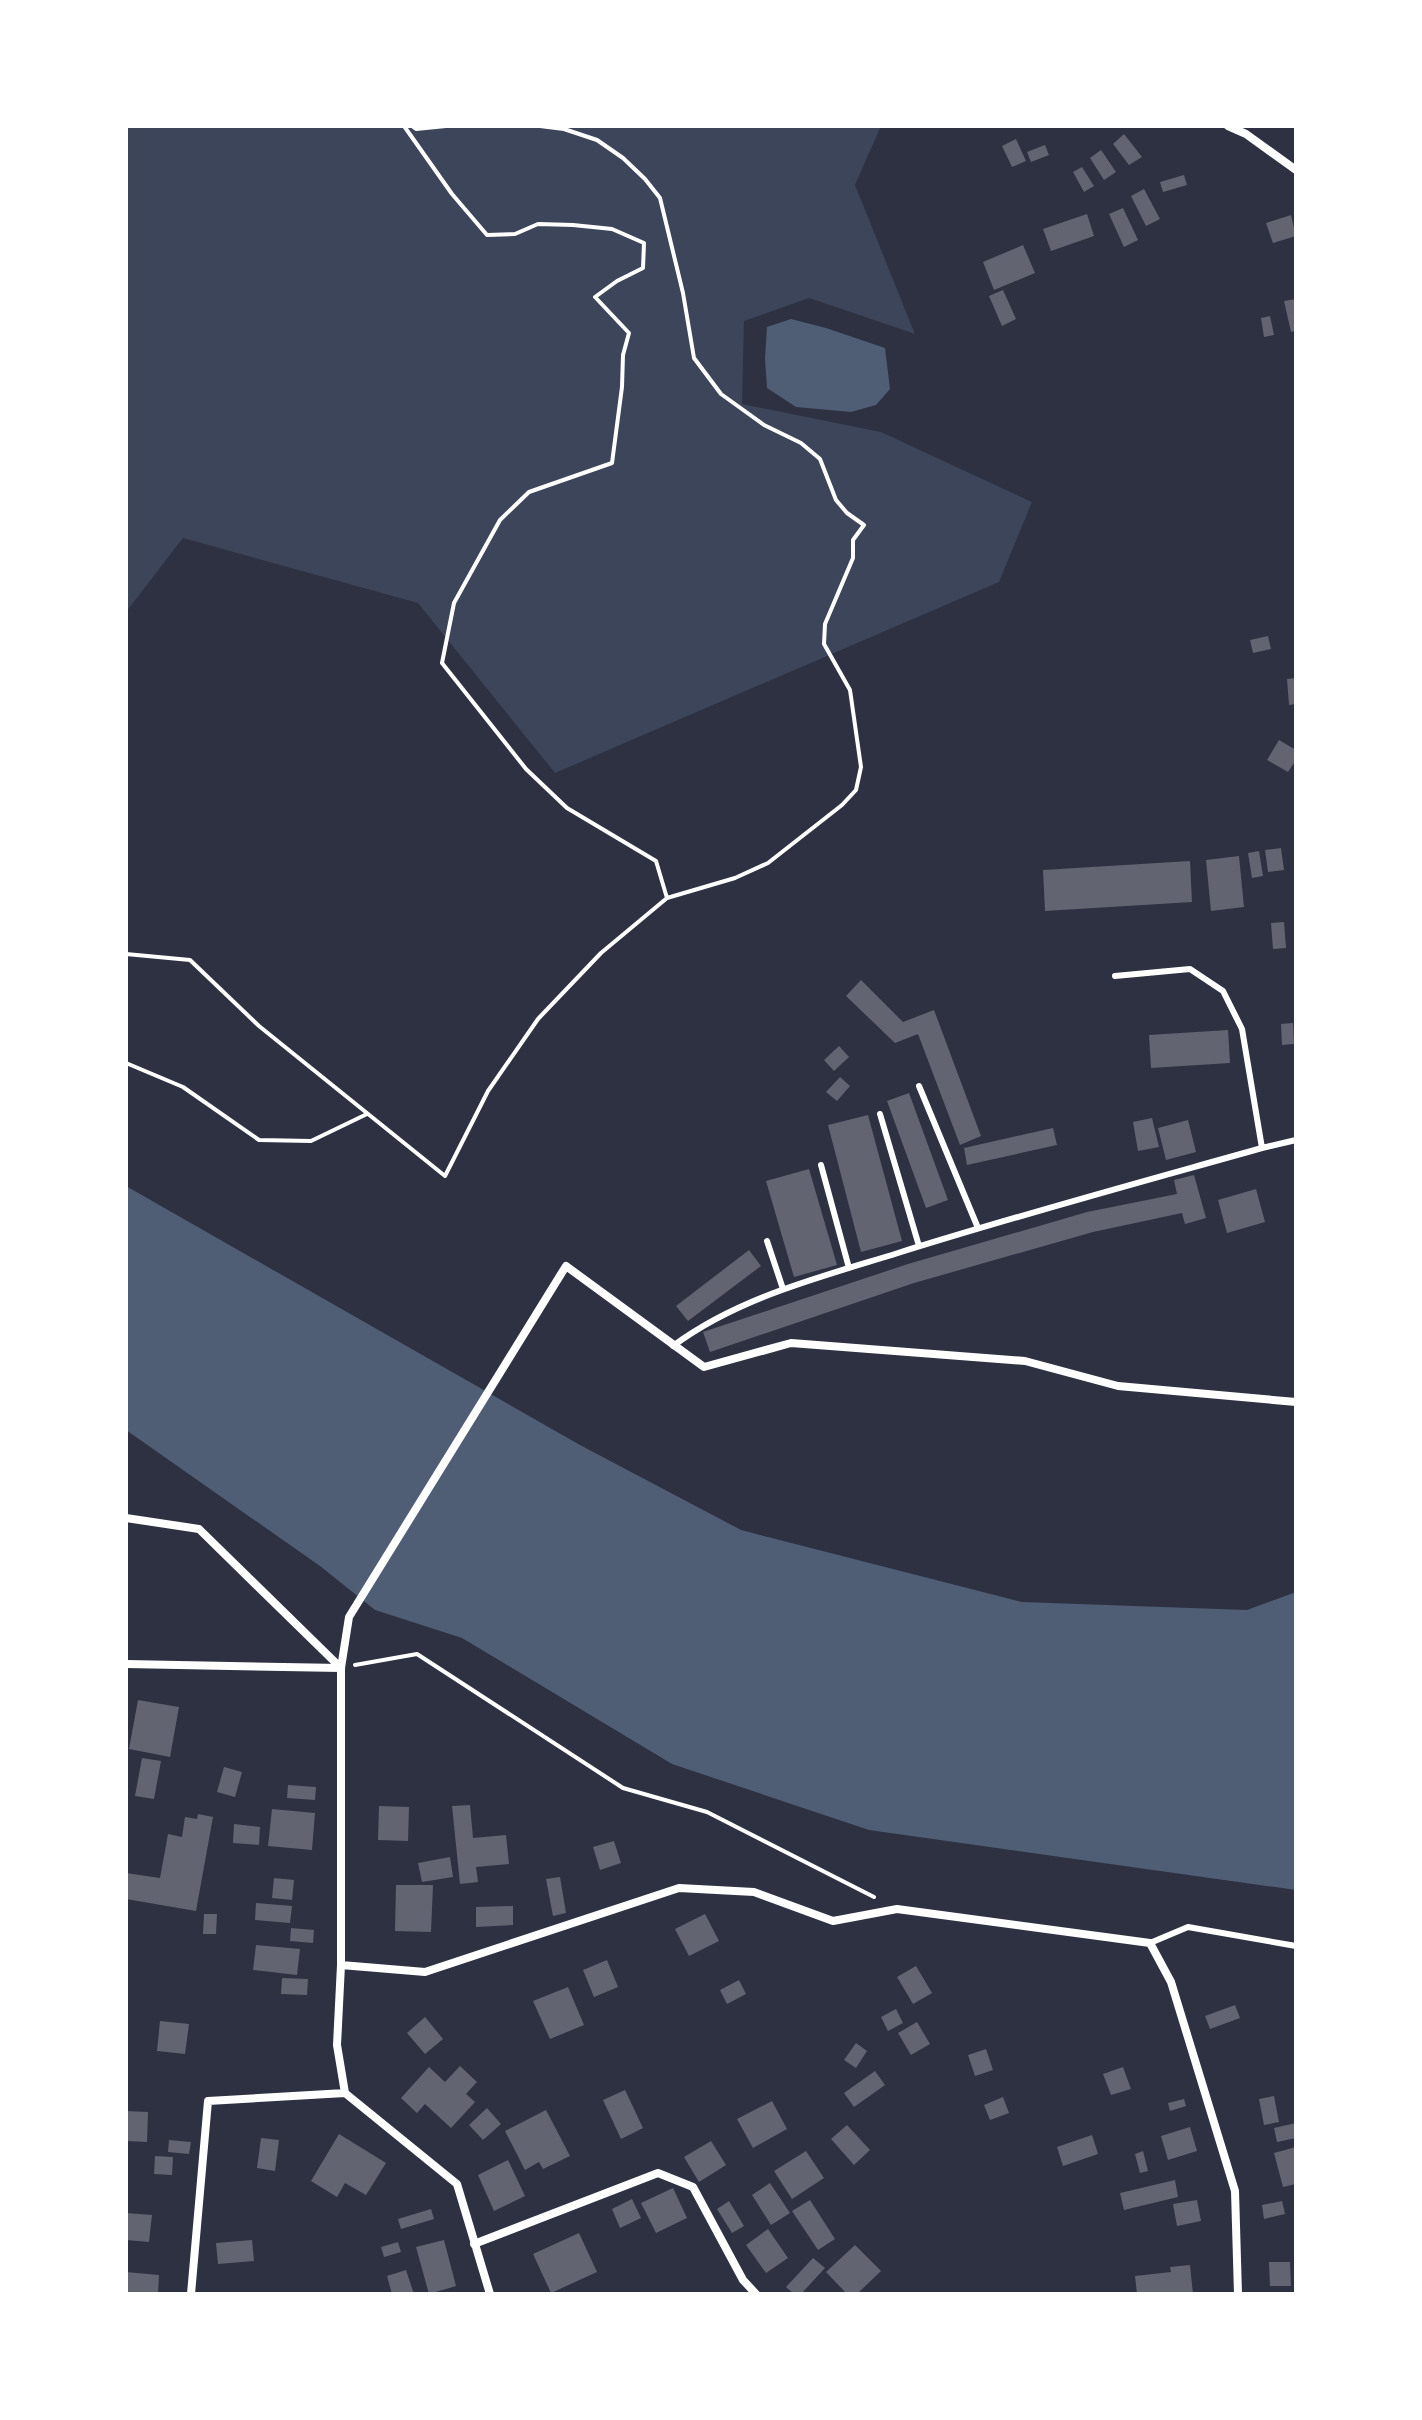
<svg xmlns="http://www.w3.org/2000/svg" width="1422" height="2420" font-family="'DM Sans',sans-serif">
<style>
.green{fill:#3c4559}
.water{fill:#4f5d75}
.building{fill:#626471}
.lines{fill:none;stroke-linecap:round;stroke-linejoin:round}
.path{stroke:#fff;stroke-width:4}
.service{stroke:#fff;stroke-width:6}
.minor{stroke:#fff;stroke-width:8}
</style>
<rect width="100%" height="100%" fill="#2d3142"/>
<path class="green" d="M126,126H881L855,185L915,334L809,298L744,321L742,404L881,432L1032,502L999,582L555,773L418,603L183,538L126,612Z"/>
<path class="water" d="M791,319L826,328L885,348L890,389L876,405L851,412L796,407L767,388L765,358L767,327Z
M126,1186L580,1445L741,1530L1022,1602L1247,1610L1296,1592V1890L869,1830L672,1764L462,1638L375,1610L320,1566L126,1430Z"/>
<path class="building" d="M1124,134L1142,157L1129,165L1113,144Z
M1016,139L1026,161L1012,167L1002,146Z
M1045,145L1049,155L1031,162L1027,152Z
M1101,150L1116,172L1104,180L1090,158Z
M1082,167L1094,186L1084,192L1073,172Z
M1184,175L1187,185L1163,192L1160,182Z
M1144,189L1160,219L1146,226L1131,196Z
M1123,208L1138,240L1124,247L1109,214Z
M1087,214L1094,236L1051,251L1043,229Z
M1291,215L1296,236L1273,243L1266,223Z
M1023,245L1035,273L994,290L983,262Z
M1003,290L1016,319L1002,326L989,296Z
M1296,299V331L1291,332L1284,301Z
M1270,316L1274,335L1264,337L1261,318Z
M1268,636L1271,649L1253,653L1250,640Z
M1296,678V704L1289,705L1287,679Z
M1279,740L1296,750V760L1288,772L1267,760Z
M1281,848L1284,870L1268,872L1265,850Z
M1259,851L1263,876L1252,878L1248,853Z
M1239,856L1244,907L1211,911L1206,860Z
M1190,861L1192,902L1045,911L1043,870Z
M1284,922L1286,948L1273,949L1271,923Z
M861,980L903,1022L934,1010L981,1136L960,1145L918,1034L895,1043L846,996Z
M1293,1023L1294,1044L1282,1045L1281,1024Z
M1228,1030L1230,1063L1151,1068L1149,1035Z
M839,1046L849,1057L834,1071L824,1060Z
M840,1077L850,1086L837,1101L826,1092Z
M909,1093L948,1200L926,1208L887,1101Z
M868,1115L902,1241L861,1252L828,1125Z
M1152,1118L1159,1147L1138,1151L1133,1122Z
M1188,1120L1196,1152L1166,1160L1158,1128Z
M1053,1128L1057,1145L967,1165L964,1148Z
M809,1169L837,1265L794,1277L766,1181Z
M1194,1175L1206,1218L1185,1224L1182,1213L1093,1232L914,1283L710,1352L703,1332L908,1264L1087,1212L1177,1194L1174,1180Z
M1256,1189L1265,1222L1227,1233L1218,1200Z
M749,1250L761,1266L688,1321L676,1306Z
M138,1700L179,1707L170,1757L129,1749Z
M142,1758L161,1761L154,1799L135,1796Z
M224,1767L242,1772L235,1797L217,1792Z
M288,1785L316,1787L315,1800L287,1798Z
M470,1805L473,1838L506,1835L509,1864L476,1867L478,1882L460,1884L452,1806Z
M379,1806L409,1807L408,1841L378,1840Z
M272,1809L315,1813L312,1850L268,1846Z
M198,1814L213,1817L196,1911L126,1899V1873L160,1878L168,1834L182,1837L185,1817L197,1819Z
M234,1824L260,1827L259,1845L233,1843Z
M614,1841L621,1863L600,1870L593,1847Z
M450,1857L453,1877L422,1882L418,1863Z
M560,1877L566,1913L553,1916L546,1879Z
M274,1878L294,1880L292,1900L272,1898Z
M396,1885H433L431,1932L395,1931Z
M256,1903L292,1906L290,1923L255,1920Z
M513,1906V1925L476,1927V1907Z
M204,1914H217L216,1934H203Z
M705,1914L719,1941L689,1956L675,1929Z
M291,1928L314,1930L313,1943L290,1941Z
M256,1945L300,1949L297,1975L253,1970Z
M607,1960L618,1987L594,1997L583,1970Z
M916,1966L932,1993L913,2004L897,1977Z
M282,1978L308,1979L307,1995L281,1994Z
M739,1980L746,1994L727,2004L720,1990Z
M568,1987L584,2025L550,2039L533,2001Z
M1235,2005L1240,2018L1210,2029L1205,2016Z
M896,2009L903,2023L888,2031L881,2017Z
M425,2017L443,2039L425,2054L407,2033Z
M160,2021L189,2024L185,2054L157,2051Z
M917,2022L930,2044L911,2055L898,2033Z
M856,2043L867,2051L856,2068L844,2060Z
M986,2049L993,2070L975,2076L968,2055Z
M460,2066L477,2082L466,2094L475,2102L451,2128L425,2104L417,2113L401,2098L429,2067L445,2082Z
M1123,2067L1131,2089L1111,2095L1103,2074Z
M875,2071L885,2085L854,2107L844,2093Z
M625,2090L643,2128L621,2139L603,2100Z
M1274,2096L1279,2122L1264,2125L1259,2099Z
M1003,2097L1009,2113L990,2120L984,2105Z
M1184,2099L1186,2106L1170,2111L1168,2103Z
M772,2101L787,2129L753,2148L737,2119Z
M487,2108L501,2124L483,2140L469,2125Z
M546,2110L570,2156L543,2169L539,2162L525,2170L505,2131Z
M126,2111L148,2112L147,2142L126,2141Z
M1296,2123V2138L1277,2142L1274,2128Z
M847,2125L870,2150L854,2165L831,2139Z
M1190,2127L1197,2151L1168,2160L1161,2136Z
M339,2134L386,2163L366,2195L345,2183L337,2197L311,2181Z
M1092,2135L1098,2154L1063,2166L1057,2147Z
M261,2138L279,2140L275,2171L257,2168Z
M169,2140L191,2142L189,2154L168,2152Z
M711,2141L726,2165L699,2182L684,2157Z
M1296,2147V2184L1283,2187L1274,2153Z
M806,2151L824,2178L792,2199L774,2171Z
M1143,2151L1148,2171L1140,2173L1135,2154Z
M155,2156L173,2157L172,2175L154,2174Z
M508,2160L525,2196L494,2211L478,2175Z
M1175,2180L1178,2197L1124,2210L1120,2193Z
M770,2183L790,2213L771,2225L752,2195Z
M673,2188L687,2218L656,2233L641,2203Z
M632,2199L641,2218L620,2228L612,2209Z
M810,2200L835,2239L818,2250L792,2211Z
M1197,2200L1201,2221L1177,2226L1173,2204Z
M729,2201L744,2226L732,2233L717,2209Z
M1282,2201L1285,2214L1264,2219L1262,2205Z
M431,2209L434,2219L401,2229L398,2219Z
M126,2213L152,2215L149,2242L126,2240Z
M768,2229L788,2258L766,2273L746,2245Z
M579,2233L597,2272L551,2293L533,2254Z
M252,2240L254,2261L218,2264L216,2243Z
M444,2240L456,2286L429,2294L416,2247Z
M398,2242L401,2252L384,2257L381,2247Z
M855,2245L881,2271L857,2294H847L826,2272Z
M813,2258L825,2268L801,2294H794L786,2287Z
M1269,2262H1290L1291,2286H1270Z
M1190,2265L1193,2294H1137L1135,2276L1171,2272L1170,2267Z
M406,2270L414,2294H392L387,2276Z
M126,2272L159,2275L158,2294H126Z"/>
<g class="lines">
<path class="path" d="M404,126L452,194L487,235L515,234L538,224L573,225L612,229L644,243L643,268L617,281L595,297L629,333L623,355L622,387L612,463L529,492L500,520L454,603L442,663L526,769L567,808L656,861L667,898
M412,126L416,129L446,126
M126,954L190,960L259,1026L445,1176L488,1091L538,1019L601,953L667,898L735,878L768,863L842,805L856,790L861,767L850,690L824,644L825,624L853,558V540L864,525L847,513L836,500L820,459L801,443L764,425L721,394L694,358L683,293L660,198L645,179L623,158L597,140L564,129L540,126
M126,1063L183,1087L259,1140L311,1141L367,1114
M355,1665L417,1654L623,1788L707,1812L874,1897"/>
<path class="service" d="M1115,976L1190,969L1223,991L1242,1029L1262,1148
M919,1086L978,1228
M880,1114L919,1246
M821,1165L849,1268
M767,1241L783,1289
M673,1346C739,1297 821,1277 898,1253C1019,1215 1141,1182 1262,1148L1296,1140
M1150,1943L1188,1927L1296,1946"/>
<path class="minor" d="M1228,126L1246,134L1296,170
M126,1518L199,1529L341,1668
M126,1664L341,1668
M341,1965L425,1972L679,1888L754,1892L833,1921L897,1909L1150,1943L1171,1982L1235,2191L1238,2294
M474,2244L658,2173L693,2187L743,2280L756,2294
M191,2294L208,2101L345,2093
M490,2294L457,2184L345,2093L337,2045L341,1965V1668L349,1617L566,1266L704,1367L791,1343L1025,1361L1118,1386L1296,1402"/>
</g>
<rect width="1422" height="2420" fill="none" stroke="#ffffff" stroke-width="256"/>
</svg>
